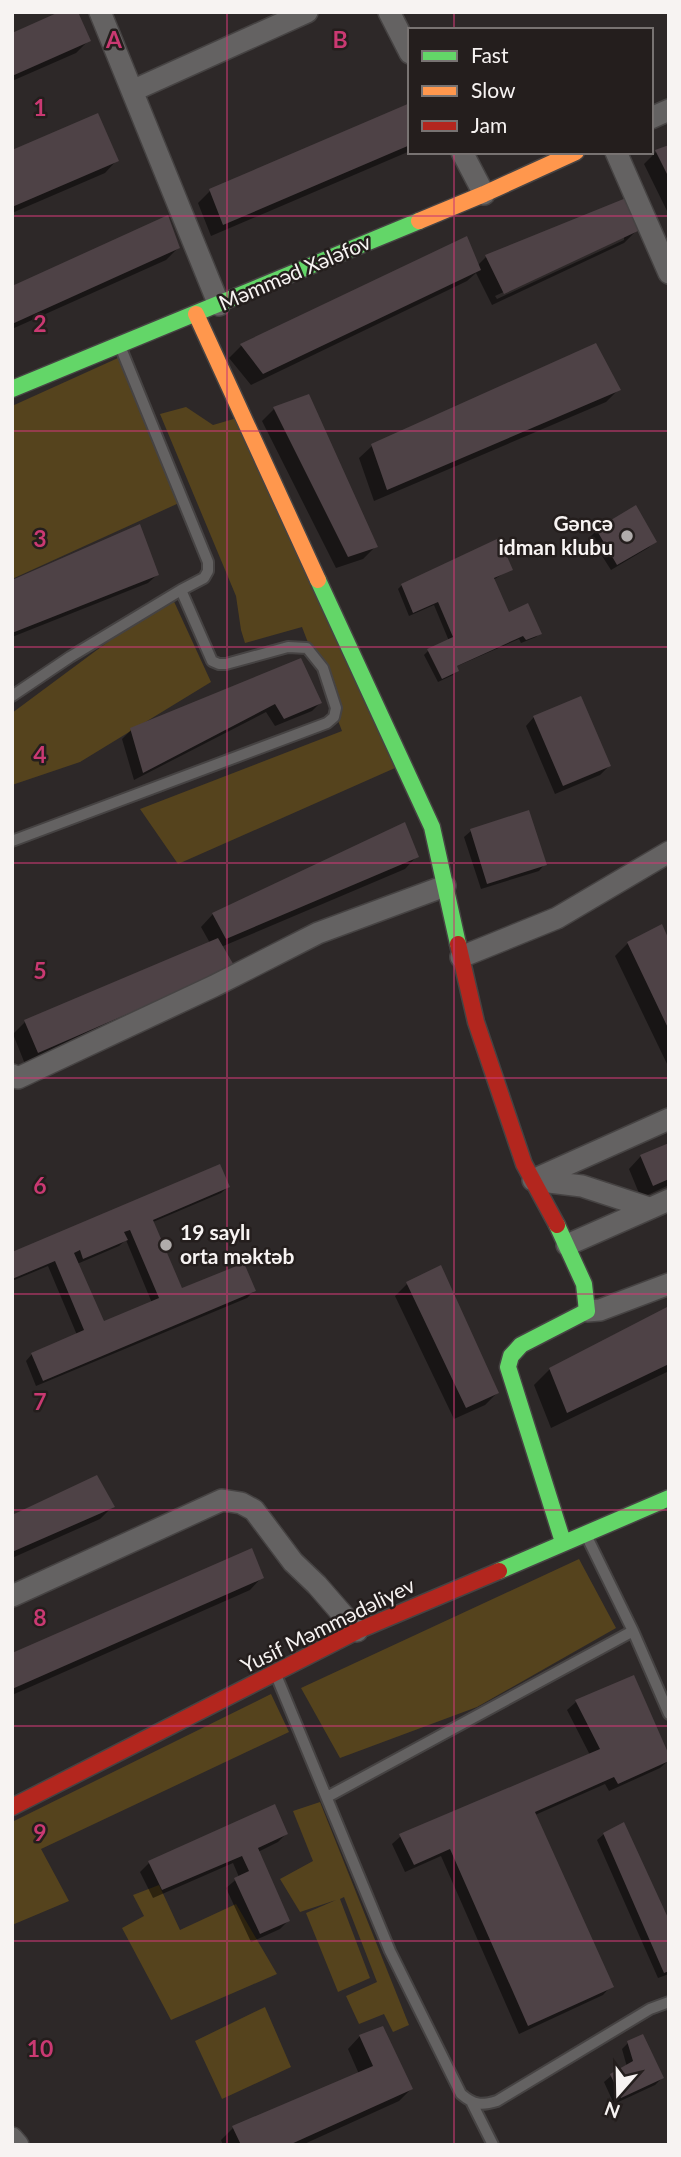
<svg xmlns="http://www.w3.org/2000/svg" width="681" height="2157" font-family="Lato,sans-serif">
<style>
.green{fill:#55431d}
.shadow{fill:#0007;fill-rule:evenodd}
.building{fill:#4e4246;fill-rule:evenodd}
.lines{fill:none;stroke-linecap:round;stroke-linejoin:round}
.lane-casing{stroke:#464343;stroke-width:14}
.street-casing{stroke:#464343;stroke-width:24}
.fast-casing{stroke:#464343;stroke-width:19}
.slow-casing{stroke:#464343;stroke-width:19}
.jam-casing{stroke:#464343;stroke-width:19}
.lane{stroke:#646262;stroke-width:10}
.street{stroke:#646262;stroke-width:21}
.fast{stroke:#63d668;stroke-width:16}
.slow{stroke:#ff974d;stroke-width:16}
.jam{stroke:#b3261e;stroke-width:16}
.grid{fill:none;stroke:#ca3972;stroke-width:2;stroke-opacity:0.55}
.poi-dot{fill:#b0acab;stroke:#241e1d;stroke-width:2.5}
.labels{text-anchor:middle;stroke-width:5;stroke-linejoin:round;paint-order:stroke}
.street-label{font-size:21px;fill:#f7f3f2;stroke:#241e1d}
.poi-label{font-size:21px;font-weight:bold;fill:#f7f3f2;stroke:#241e1d;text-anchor:end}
.grid-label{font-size:23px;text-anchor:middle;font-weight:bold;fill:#ca3972;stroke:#241e1d;stroke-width:5;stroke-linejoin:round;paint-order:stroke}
</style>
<rect width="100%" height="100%" fill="#2d2828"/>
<path class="green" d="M118,358L179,503L12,579V406Z
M186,407L213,425L237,418L395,768L178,864L140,809L342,731L302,627L245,643L241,630L236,596L160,414Z
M171,595L211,682L80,762L12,785V713Z
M579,1559L616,1628L477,1707L340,1758L301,1688Z
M271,1694L289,1732L41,1849L69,1901L12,1925V1822Z
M320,1802L409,2025L393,2032L384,2014L359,2024L346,1996L377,1982L344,1897L340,1899L370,1978L338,1992L306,1913L336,1900L300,1912L280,1879L313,1861L293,1811Z
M159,1885L180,1930L236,1904L277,1974L171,2020L122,1928L144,1916L133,1895Z
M265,2007L291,2067L222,2099L195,2041Z"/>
<path class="shadow" d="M12,35L89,40L76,53L12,81Z
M410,105V151L211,236L198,203L210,191Z
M669,147V215L644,164L656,152Z
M12,152L117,160L105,173L12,213Z
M636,231L624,243L492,305L476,273L467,281L251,385L229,358L241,346L466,238L478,265L486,257ZM624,236V240L497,299L495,296Z
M178,248L166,260L12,329V288Z
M596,345L618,390L606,402L374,501L359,458L372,446Z
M308,396L376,546L363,559L336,568L262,421L274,409Z
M635,507L655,542L648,548L611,570L590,537L597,530Z
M511,569L493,580L508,614L540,633L536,637L521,643L519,639L455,667L457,671L453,675L438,682L424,655L428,651L449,641L434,605L409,616L398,589L402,585Z
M157,575L148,583L12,637V582Z
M301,661L320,703L312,711L275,726L266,712L134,780L122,739L131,730Z
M534,717L609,766L600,775L555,794L526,726Z
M471,831L545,864L539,871L481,889L464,837Z
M417,856L405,869L221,947L220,979L25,1064L13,1034L25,1022L210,943L201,927L213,914Z
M628,943L669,944V1068L615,956Z
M669,1145V1185L641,1198L629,1169L641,1156Z
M228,1187L221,1193L153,1222L182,1290L254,1291L247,1298L36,1386L26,1361L32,1354L77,1335L48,1266L12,1281V1254ZM126,1240L152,1303L104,1323L77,1264L119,1246Z
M407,1284L497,1393L485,1405L454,1419L395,1296Z
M669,1308V1371L551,1428L534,1385L550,1369Z
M112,1507L100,1519L12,1558V1517Z
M262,1577L250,1590L12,1695V1655Z
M633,1677L669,1760L660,1768L609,1791L605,1784L535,1815L611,1986L603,1995L519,2034L441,1856L405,1872L392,1844L401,1836L590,1755L567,1710L576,1702Z
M286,1834L278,1842L258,1852L288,1921L280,1929L251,1942L226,1888L239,1877L233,1863L153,1898L140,1872L149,1863Z
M604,1834L669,1924V1974L658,1978L597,1840Z
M360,2036L411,2089L399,2101L302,2145H223L221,2140L233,2128L359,2074L348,2049Z
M628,2043L662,2078L655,2085L614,2104L604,2082L611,2076L627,2067L622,2049Z"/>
<path class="building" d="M59,12H78L91,41L12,76V33Z
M410,103V145L223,225L209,189Z
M98,113L119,161L12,207V150Z
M669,145V178L655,150Z
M626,198L638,231L504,294L485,255Z
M168,215L180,248L12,324V286Z
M467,236L481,270L263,374L240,344Z
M596,343L621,390L387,490L371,444Z
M309,394L378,547L348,557L273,407Z
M636,505L657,542L617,565L596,529Z
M140,524L159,575L12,633V580Z
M499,538L513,570L494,578L509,612L528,603L542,634L526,640L523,636L457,666L459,671L442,679L427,649L453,637L438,602L413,613L401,584Z
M301,658L322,703L284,719L275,704L143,773L130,728Z
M581,696L611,766L563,786L533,716Z
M529,810L547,865L487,884L470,829Z
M405,822L419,857L226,939L212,913Z
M662,924L669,940V1030L627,942Z
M218,938L235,967L38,1053L24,1020Z
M669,1143V1179L653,1186L640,1155Z
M220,1164L230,1187L153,1220L182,1288L244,1263L256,1291L43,1381L31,1353L84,1330L55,1261L12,1279V1252ZM130,1230L159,1298L104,1321L74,1253L80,1250L83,1259L128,1240L124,1232Z
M441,1265L499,1393L466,1408L406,1282Z
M669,1306V1364L567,1413L549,1368Z
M97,1475L115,1507L12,1552V1515Z
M252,1548L264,1578L12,1689V1653Z
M634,1675L669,1755V1761L618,1784L614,1777L535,1812L614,1987L528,2026L450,1849L414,1865L399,1834L600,1749L575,1700Z
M275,1804L288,1834L258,1848L290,1921L260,1934L234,1878L249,1871L242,1856L162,1890L148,1861Z
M624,1822L669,1920V1971L664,1973L603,1833Z
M383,2026L413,2089L289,2145H241L232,2126L373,2066L359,2035Z
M643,2034L664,2078L621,2098L610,2074L633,2061L627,2041Z"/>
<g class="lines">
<defs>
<path id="lane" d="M12,696L70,657L181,590L204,578L208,571V562L120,346
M12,841L327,723L334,717L336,708L323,668L307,648L288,647L226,664H219L212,661L181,590
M586,1535L633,1631L669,1714
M276,1675L390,1951L461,2094C474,2105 481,2106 497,2101L650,2009L669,2002
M327,1797L633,1631
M472,2103L493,2145"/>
<path id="street" d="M100,12L219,305
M389,12L410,53
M132,91L307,12
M651,118L669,110
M462,152L484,194
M616,152L669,273
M461,957L557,918L669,852
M12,1075L18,1078L214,986L318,933L445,886
M533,1180L669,1119
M533,1180L582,1186L649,1208
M567,1245L669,1200
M587,1311L600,1310L669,1284
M12,1596L222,1500L241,1503L254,1510L293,1562L317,1585L357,1631
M12,2138L18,2145"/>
<path id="fast" d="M12,389L419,221
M318,580L432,827L458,944
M557,1225L584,1284L587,1311L521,1345L511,1356L508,1367L563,1542
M499,1571L669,1498"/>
<path id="slow" d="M419,221L484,194L576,152
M196,314L318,580"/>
<path id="jam" d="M458,944L476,1022L524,1164L557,1225
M12,1807L357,1631L499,1571"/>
</defs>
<use href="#lane" class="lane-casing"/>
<use href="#street" class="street-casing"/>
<use href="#fast" class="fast-casing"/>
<use href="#slow" class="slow-casing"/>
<use href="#jam" class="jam-casing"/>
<use href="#lane" class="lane"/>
<use href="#street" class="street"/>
<use href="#fast" class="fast"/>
<use href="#slow" class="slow"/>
<use href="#jam" class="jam"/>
</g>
<path class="grid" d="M227,12V2145M454,12V30M454,152V2145M12,216H669M12,431H669M12,647H669M12,863H669M12,1078H669M12,1294H669M12,1510H669M12,1726H669M12,1941H669"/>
<g class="poi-dot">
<circle cx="627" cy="536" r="7"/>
<circle cx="166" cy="1245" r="7"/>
</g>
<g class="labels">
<g class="street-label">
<text transform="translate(295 273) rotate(-23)" y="7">Məmməd Xələfov</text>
<text transform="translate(328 1626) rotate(-26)" y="7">Yusif Məmmədəliyev</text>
</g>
<g class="poi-label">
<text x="613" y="531">Gəncə<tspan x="613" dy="24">idman klubu</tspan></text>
<text x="180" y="1240" text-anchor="start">19 saylı<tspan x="180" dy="24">orta məktəb</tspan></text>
</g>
</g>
<g class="grid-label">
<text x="114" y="48">A</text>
<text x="340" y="48">B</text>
<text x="40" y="116">1</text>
<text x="40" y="332">2</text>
<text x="40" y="547">3</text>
<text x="40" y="763">4</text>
<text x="40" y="979">5</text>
<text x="40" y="1194">6</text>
<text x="40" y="1410">7</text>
<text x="40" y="1626">8</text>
<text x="40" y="1841">9</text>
<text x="40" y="2057">10</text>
</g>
<rect width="681" height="2157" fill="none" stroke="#f7f3f2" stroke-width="28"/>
<rect x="408" y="28" width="245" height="126" fill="#241e1d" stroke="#787372" stroke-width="2"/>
<rect x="422" y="51" width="35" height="10" fill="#63d668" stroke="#787372" stroke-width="2"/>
<text x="471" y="63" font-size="21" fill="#f7f3f2">Fast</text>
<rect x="422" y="86" width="35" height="10" fill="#ff974d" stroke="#787372" stroke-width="2"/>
<text x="471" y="98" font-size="21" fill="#f7f3f2">Slow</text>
<rect x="422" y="121" width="35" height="10" fill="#b3261e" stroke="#787372" stroke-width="2"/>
<text x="471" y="133" font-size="21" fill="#f7f3f2">Jam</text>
<g transform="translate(618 2094) rotate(200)" stroke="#241e1d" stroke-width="5" paint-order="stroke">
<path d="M0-5L12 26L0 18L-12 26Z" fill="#f7f3f2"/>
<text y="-10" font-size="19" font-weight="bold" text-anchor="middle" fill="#f7f3f2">N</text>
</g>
</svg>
